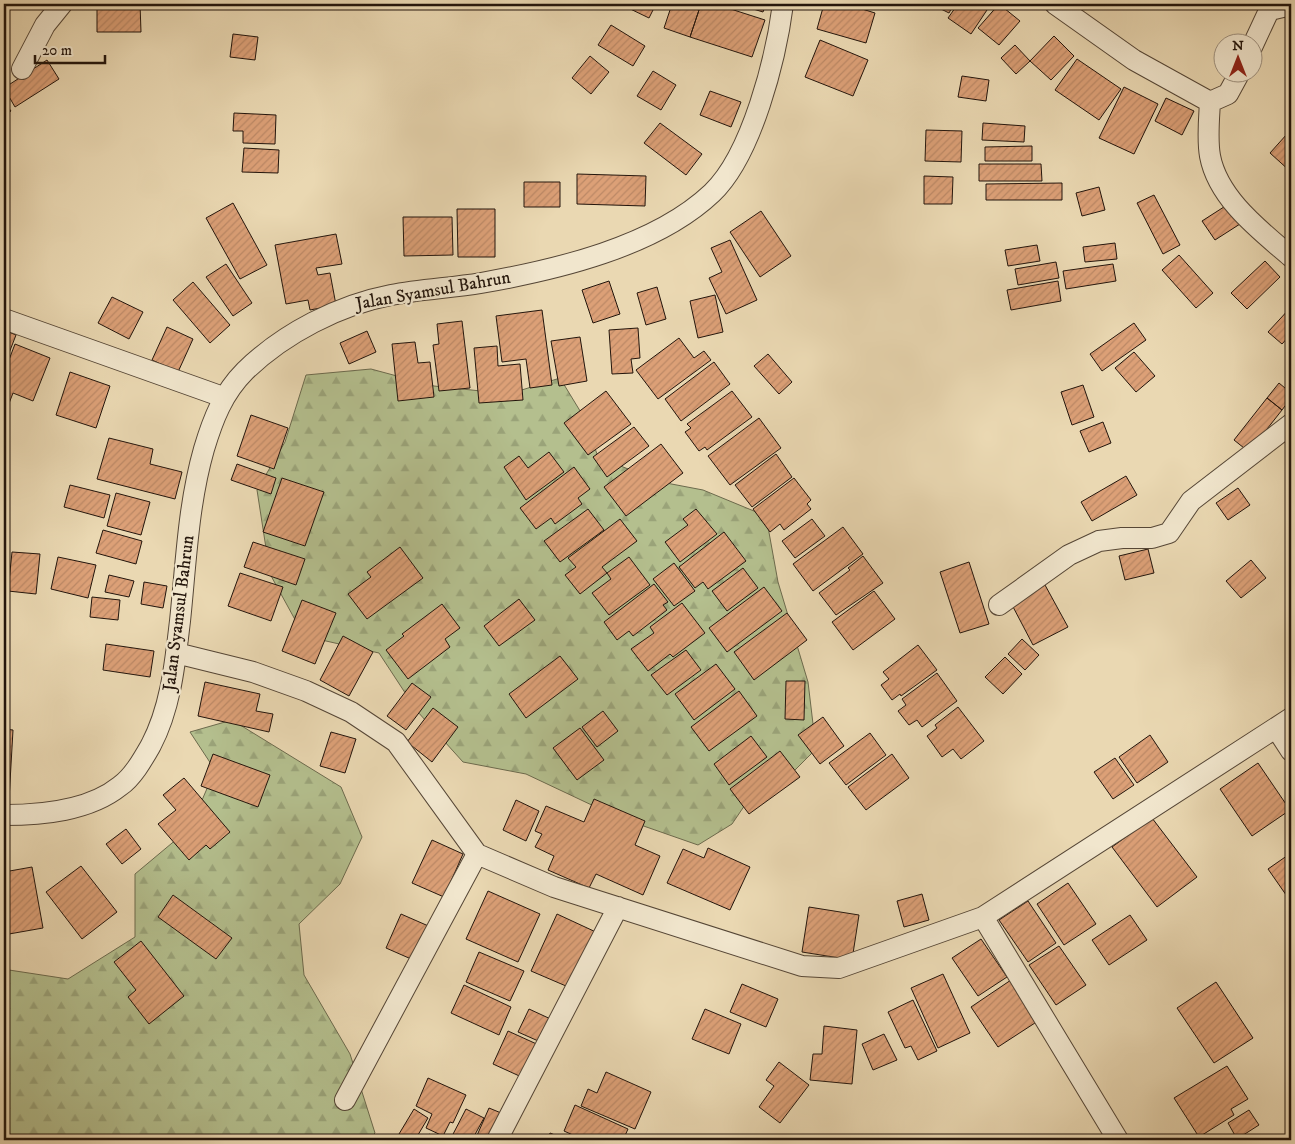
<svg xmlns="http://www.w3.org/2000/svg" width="1295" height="1144" font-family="'IM FELL DW Pica',serif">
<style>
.forest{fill:url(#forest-firs);stroke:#6c6a4d}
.building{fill:url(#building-hatch);stroke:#23150c}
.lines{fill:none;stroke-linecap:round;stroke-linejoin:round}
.minor-casing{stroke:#554636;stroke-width:22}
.minor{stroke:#f1e6cd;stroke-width:20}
.labels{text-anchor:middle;stroke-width:4.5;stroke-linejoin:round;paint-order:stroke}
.street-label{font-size:18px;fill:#23150c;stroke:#f1e6cd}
</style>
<defs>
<pattern id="forest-firs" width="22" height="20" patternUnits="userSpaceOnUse" patternTransform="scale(1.25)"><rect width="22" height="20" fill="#b4bf8e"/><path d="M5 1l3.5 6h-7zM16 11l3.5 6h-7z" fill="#9aa379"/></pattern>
<pattern id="building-hatch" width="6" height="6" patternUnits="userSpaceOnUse" patternTransform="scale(1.25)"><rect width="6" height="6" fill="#dca077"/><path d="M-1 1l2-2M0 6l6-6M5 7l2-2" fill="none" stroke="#bc8966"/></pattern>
</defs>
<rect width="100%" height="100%" fill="#ead8b2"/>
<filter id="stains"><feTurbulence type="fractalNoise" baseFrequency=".004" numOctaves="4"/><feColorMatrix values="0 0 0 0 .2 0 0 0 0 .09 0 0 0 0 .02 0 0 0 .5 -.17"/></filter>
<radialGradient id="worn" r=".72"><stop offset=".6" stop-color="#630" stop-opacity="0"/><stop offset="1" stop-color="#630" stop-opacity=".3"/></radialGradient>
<path class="forest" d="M371,369L434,386L509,394L560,378L585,419L598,457L661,482L703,490L766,516L778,582L808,682L816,749L791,774L749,799L732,824L698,845L615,816L526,774L463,762L417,711L379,653L304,636L270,574L257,490L285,442L306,375Z
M232,720L341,787L362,837L340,884L299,924L304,975L350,1054L375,1133L368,1140H4V967L9,970L68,979L135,937V874L190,828L215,770L190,732Z"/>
<path class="building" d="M97,4H140L141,32H97Z
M620,4H656L649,18Z
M672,4L699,10L690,37L664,28Z
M701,4H715L765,20L752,57L690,37Z
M737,4H766L763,12Z
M824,4H846L875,13L866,43L817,29Z
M863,4H881L880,8Z
M931,4H954L949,13Z
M958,4H991L971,34L948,18Z
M999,4L1020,21L999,45L978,28Z
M611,25L645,46L633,66L598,45Z
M233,34L258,37L255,60L230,57Z
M1054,36L1074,56L1051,80L1030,61Z
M820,40L868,60L853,96L805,77Z
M1015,45L1030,61L1016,74L1001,58Z
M590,56L609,72L591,94L572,78Z
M1077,59L1121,89L1099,120L1055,90Z
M47,60L59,79L15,107L4,88Z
M653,71L676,85L661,110L637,96Z
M962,76L989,80L986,101L958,97Z
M1124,87L1158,104L1134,154L1099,138Z
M710,91L741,102L731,127L700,115Z
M1166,98L1194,111L1182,135L1155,121Z
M4,102L11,111L4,116Z
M234,113L276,115L275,144L243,143V131H233Z
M660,123L702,154L686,175L644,143Z
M983,123L1025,126L1024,142L982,140Z
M926,130L962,131L961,162L925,161Z
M1287,134L1291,138V172L1270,153Z
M1032,146V161H985V147Z
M244,148L279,150L278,173L242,172Z
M979,164H1041L1042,181H979Z
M577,174L646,176L645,206L577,204Z
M924,176L953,177L952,204H924Z
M524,182H560V207H524Z
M1062,183V200H986V184Z
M1099,187L1105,210L1082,216L1076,193Z
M1154,195L1180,245L1163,254L1137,203Z
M233,203L267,265L240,279L206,218Z
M1227,205L1240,224L1215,240L1202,221Z
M457,209H495V257H458Z
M761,211L791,256L760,277L730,232Z
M403,217H452L453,255L404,256Z
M336,234L342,264L316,268L318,275L330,273L336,305L310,310L308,300L286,304L275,245Z
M730,240L757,300L726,314L709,278L722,272L711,248Z
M1115,243L1117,259L1085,262L1083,247Z
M1037,245L1040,261L1008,266L1005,250Z
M1179,255L1213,293L1196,308L1162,270Z
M1265,261L1280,277L1247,309L1231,293Z
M1056,262L1059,278L1018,285L1015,269Z
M226,264L252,303L233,316L206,277Z
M1113,264L1116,281L1066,289L1063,271Z
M609,281L620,314L593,323L582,290Z
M1058,281L1061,301L1011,310L1007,290Z
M193,282L230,325L210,343L173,300Z
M657,287L666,319L646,325L637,293Z
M715,295L723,332L698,338L690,301Z
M112,297L143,312L129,339L98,323Z
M1291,307V334L1282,344L1268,332Z
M542,310L552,385L530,388L526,359L502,362L496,316Z
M462,321L470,388L439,391L433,345L439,344L437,324Z
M1134,323L1146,340L1102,371L1090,354Z
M167,327L193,339L178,372L152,360Z
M638,328L640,358L631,359L633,373L612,374L609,330Z
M4,330L16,335L4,366Z
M367,331L376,352L349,364L340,343Z
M580,337L587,381L559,386L551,341Z
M679,338L694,358L704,351L711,360L658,399L636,370Z
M415,342L418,363L430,362L434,397L398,401L392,344Z
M15,344L50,358L33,401L13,393L8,406L4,404V373Z
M497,346L498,366L520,364L523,400L479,403L474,348Z
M1134,352L1155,376L1136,392L1115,368Z
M768,354L792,382L779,394L754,366Z
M714,362L730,384L681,421L665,399Z
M70,372L110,386L96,428L56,415Z
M1279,383L1291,393V398L1282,410L1267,398Z
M1083,385L1094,417L1072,425L1061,392Z
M606,391L631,424L588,455L564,423Z
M732,391L752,417L707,450L705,447L699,451L685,432L691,428L687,424Z
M1267,398L1282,410L1249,452L1234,440Z
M251,415L288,428L274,469L237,456Z
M759,418L781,448L730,485L708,456Z
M1103,422L1111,443L1089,452L1080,431Z
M634,427L649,446L607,477L593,457Z
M109,438L153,449L150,464L182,472L175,499L97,479Z
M661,444L683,473L626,516L604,487Z
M549,452L564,472L526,500L504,467L519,456L528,468Z
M776,454L792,477L752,507L735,485Z
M237,464L276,478L271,494L231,480Z
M574,467L590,489L578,498L582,504L555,524L551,518L536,529L520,508Z
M1126,476L1137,495L1092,521L1081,502Z
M282,478L324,492L305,546L263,532Z
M794,478L811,500L807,504L811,509L784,530L780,524L770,532L753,509Z
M70,485L110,495L104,518L64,507Z
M1238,488L1250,505L1228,520L1216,503Z
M116,493L150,502L141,535L107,526Z
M588,509L604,530L560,562L544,541Z
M696,509L717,534L680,562L665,542L688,525L683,519Z
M620,519L637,541L602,567L607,573L580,594L565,575L576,567L568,558Z
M812,519L825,536L795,558L782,541Z
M843,527L863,554L813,591L793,564Z
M103,530L142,541L136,564L96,553Z
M724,532L746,561L708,589L703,582L695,588L679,567Z
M253,542L305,559L296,585L244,567Z
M400,547L423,578L367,619L348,594L371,577L367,572Z
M1148,549L1154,573L1125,580L1119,556Z
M12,552L40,554L36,594L8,591Z
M863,556L883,583L836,615L819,593L850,570L848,568Z
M58,557L96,565L88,598L51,589Z
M629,557L650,585L609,615L592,593L611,579L607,573Z
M1251,560L1266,578L1241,598L1226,581Z
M969,562L989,624L960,633L940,572Z
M674,563L695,591L674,606L653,579Z
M743,568L758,588L727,611L712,591Z
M240,573L283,587L271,621L228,606Z
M109,575L134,581L129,597L105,592Z
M144,582L167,586L163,608L141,604Z
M654,584L668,602L663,605L667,610L633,636L629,631L617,640L604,622Z
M1045,585L1068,627L1033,645L1011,603Z
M764,587L782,611L727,652L709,628Z
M874,591L895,619L853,650L832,622Z
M92,597L120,600L118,620L90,617Z
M519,599L535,620L499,646L484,626Z
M302,600L336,613L315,664L282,651Z
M682,603L705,633L673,657L670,654L648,671L631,649L654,633L650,627Z
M442,604L460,628L445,639L450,647L408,679L386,650L404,636L402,634Z
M787,613L807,640L754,680L734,652Z
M343,636L373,652L349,696L320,680Z
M1022,639L1039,655L1025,670L1008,654Z
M106,644L154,651L150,677L103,670Z
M918,645L937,670L901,696L900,694L892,700L881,685L889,679L883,672Z
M686,650L701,670L667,695L651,675Z
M560,656L578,679L526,718L509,694Z
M1005,657L1022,674L1003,694L985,677Z
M716,664L735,689L694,720L675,694Z
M937,673L957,701L922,727L917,720L909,725L898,711L906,705L902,699Z
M786,681H805L804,720L785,719Z
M205,682L260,694L256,711L273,714L269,732L198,716Z
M412,683L431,697L406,730L387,716Z
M739,691L757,716L709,751L691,727Z
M958,707L984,741L961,759L953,749L942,757L927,736L937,728L935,725Z
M433,708L458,727L432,762L407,742Z
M603,711L618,731L597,747L582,727Z
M823,717L844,746L820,764L798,735Z
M580,728L604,760L577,780L553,748Z
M4,729L13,730L9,800H4Z
M331,732L356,739L345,773L320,766Z
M870,733L886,755L846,785L829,763Z
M1150,735L1168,762L1137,783L1119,757Z
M751,736L767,757L729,785L714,764Z
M780,751L800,777L749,814L730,789Z
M213,754L270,775L258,807L201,786Z
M892,754L909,778L866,810L848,787Z
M1115,758L1134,785L1113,799L1094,772Z
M1258,763L1290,810L1252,836L1220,789Z
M184,778L230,832L210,849L206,845L189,860L158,824L176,810L163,795Z
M594,799L645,821L635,845L660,856L643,895L596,874L589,888L548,870L554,856L535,847L542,834L535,831L546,806L584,822Z
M516,800L539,811L526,841L503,830Z
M1152,818L1197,877L1157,907L1112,847Z
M126,829L141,849L122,864L106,844Z
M432,840L463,854L444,897L412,883Z
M708,848L750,867L730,910L667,883L683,849L704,858Z
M1291,853V902L1268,869Z
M81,866L117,912L82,939L46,892Z
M32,867L43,928L9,934L4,909V872Z
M1068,883L1096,924L1064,945L1037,904Z
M488,891L540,914L518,962L466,939Z
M922,894L929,920L904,927L897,901Z
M173,895L232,938L216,959L158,917Z
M1028,901L1056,943L1028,962L999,920Z
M809,907L859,915L852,960L802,952Z
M401,914L433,928L418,962L386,948Z
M557,914L598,933L573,989L531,971Z
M1130,915L1147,940L1109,965L1092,940Z
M981,939L1007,977L978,996L952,958Z
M141,941L184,996L149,1024L128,997L136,990L114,962Z
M1059,946L1086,985L1056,1005L1029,965Z
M479,952L524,971L510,1001L466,982Z
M943,974L970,1033L938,1048L911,988Z
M1011,980L1038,1021L998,1047L971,1007Z
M1216,982L1253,1038L1214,1063L1177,1008Z
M742,984L778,999L766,1027L730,1012Z
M464,985L511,1007L499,1035L451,1013Z
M913,1000L937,1051L918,1060L911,1046L905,1048L888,1012Z
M529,1009L555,1021L545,1044L518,1032Z
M705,1009L741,1024L729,1054L692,1039Z
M824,1026L857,1030L852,1084L810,1080L813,1054H822Z
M508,1031L541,1046L526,1079L493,1064Z
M884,1034L897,1060L873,1070L862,1044Z
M779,1062L809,1085L780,1123L759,1107L774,1086L766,1080Z
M1227,1066L1248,1099L1231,1109L1234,1115L1199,1137L1174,1098Z
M606,1072L651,1092L635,1129L581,1106L588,1089L597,1093Z
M428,1078L466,1095L453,1123L450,1122L443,1136L426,1128L432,1114L416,1106Z
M575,1105L628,1129L623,1140H584L564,1131Z
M489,1108L506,1115L495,1140H475Z
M414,1109L428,1118L415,1140H410L399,1134Z
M466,1109L484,1118L472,1140H450Z
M1249,1110L1259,1125L1237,1139L1228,1123Z
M550,1133L567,1140H547Z
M429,1134L440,1140H425Z"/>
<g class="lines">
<defs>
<path id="minor" d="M1055,4L1134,60L1210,102L1228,94L1240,72
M1270,10L1291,5
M1252,47L1272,4
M22,69L45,25L62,4
M1210,102C1209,120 1207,139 1210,156C1218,199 1261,231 1291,257
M4,319L223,397
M999,605L1069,555L1099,541L1122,538H1152L1169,533L1191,501L1291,424
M176,653L253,672L306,691L351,712L396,742L477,854L554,887L802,966L839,968L983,917L1291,718
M1276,728L1291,751
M4,815C42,815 89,811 120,786C133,777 143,759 151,745C171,707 175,663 180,621C186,564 188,505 204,449C213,419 223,393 245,371C284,333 339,305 391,295C421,289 451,288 481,283C555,270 655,247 712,193C752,155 776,58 783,4
M983,917L1118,1140
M345,1100L477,854
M497,1140L618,907"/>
</defs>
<use href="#minor" class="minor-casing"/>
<use href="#minor" class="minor"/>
</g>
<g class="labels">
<g class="street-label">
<text transform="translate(433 290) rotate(-10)" y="6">Jalan Syamsul Bahrun</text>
<text transform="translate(178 613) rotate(-83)" y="6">Jalan Syamsul Bahrun</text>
</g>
</g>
<rect width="1295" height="1144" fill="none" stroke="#ead8b2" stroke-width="20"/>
<rect x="5" y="5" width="1285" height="1134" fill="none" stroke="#23150c" stroke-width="2.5"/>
<rect x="10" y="10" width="1275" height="1124" fill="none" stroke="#23150c"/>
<g transform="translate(1238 58)"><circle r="24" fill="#f1e6cd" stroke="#9f9280"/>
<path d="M0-4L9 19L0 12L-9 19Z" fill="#8f2418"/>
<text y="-8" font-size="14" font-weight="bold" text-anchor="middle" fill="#23150c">N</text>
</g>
<path d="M35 55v8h70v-8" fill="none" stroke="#23150c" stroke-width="2.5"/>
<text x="42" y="55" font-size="15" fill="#23150c" stroke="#f1e6cd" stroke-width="4" paint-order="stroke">20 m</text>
<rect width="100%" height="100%" filter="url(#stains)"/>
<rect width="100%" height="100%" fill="url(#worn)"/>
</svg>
